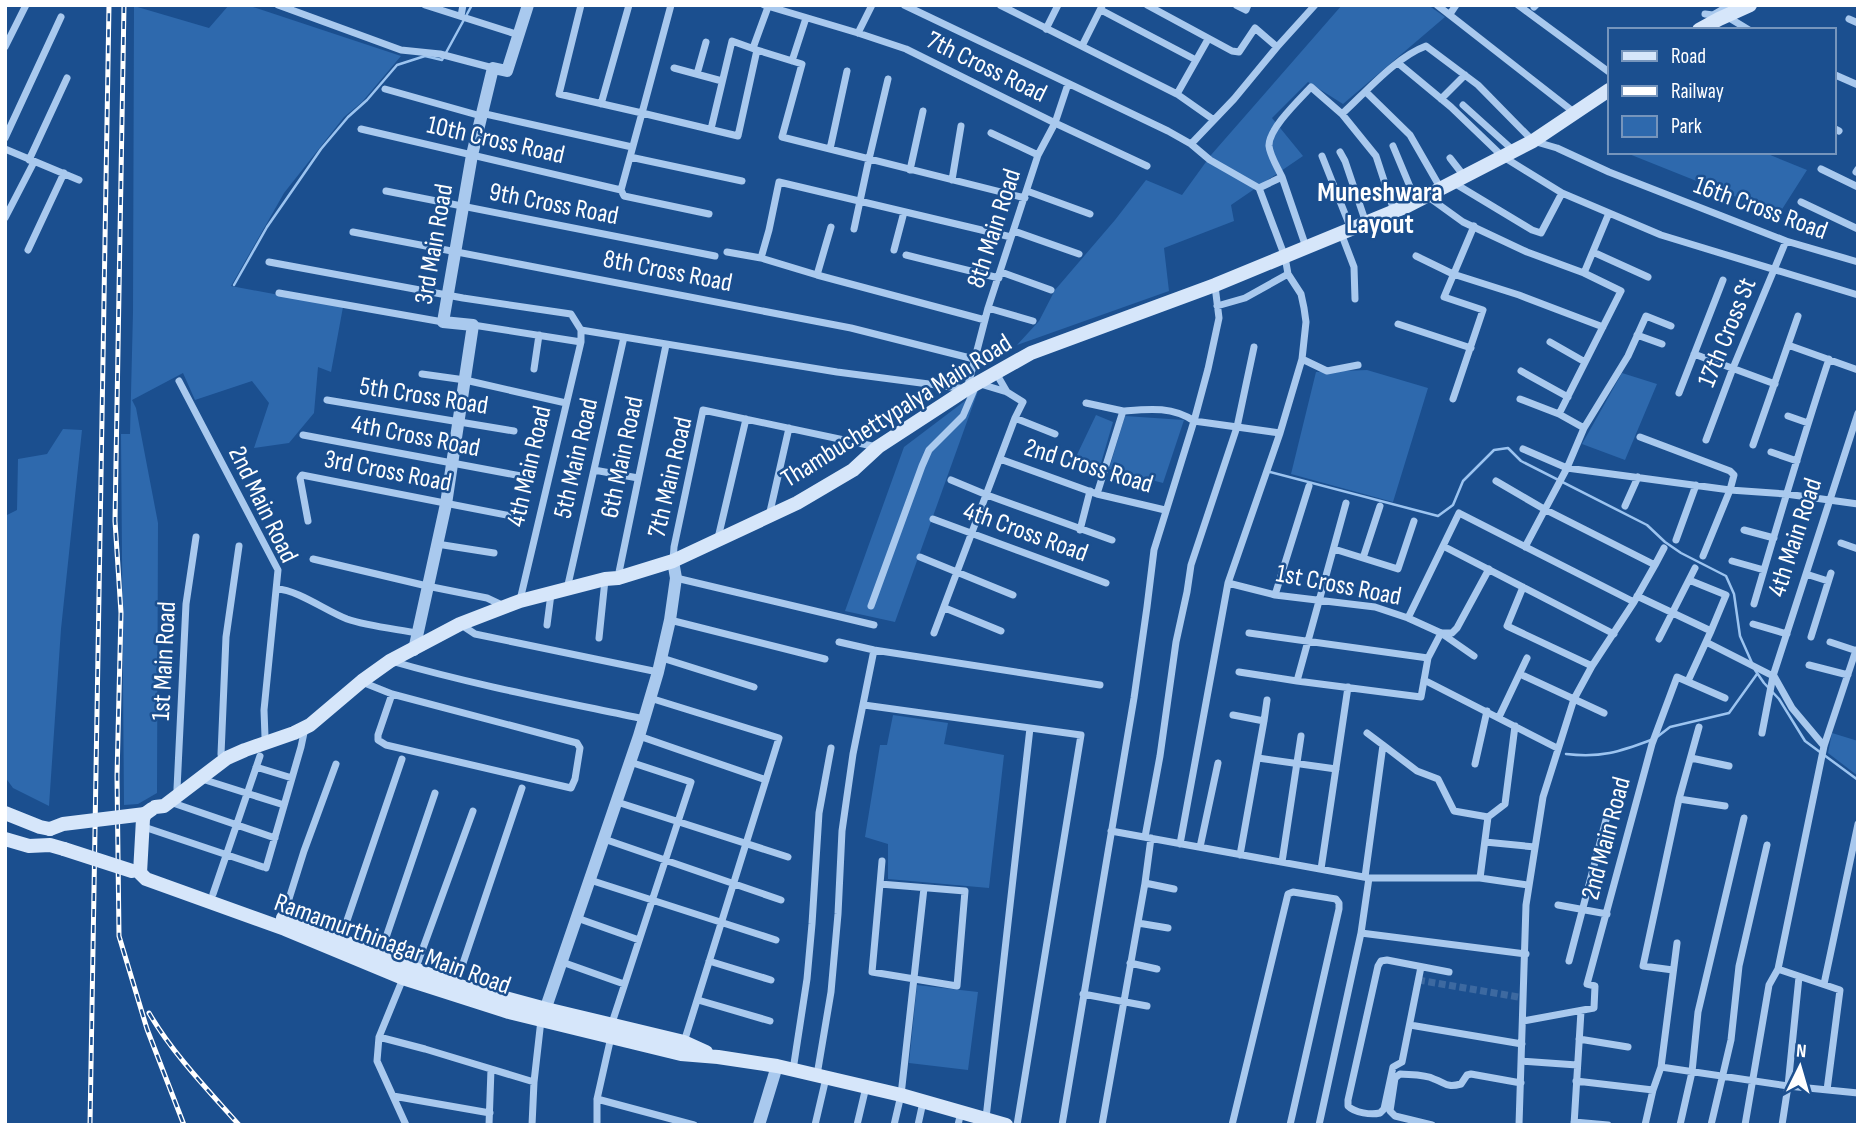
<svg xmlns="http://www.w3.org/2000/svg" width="1863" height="1130" font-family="'Sofia Sans Condensed',sans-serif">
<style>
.green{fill:#2e69ad}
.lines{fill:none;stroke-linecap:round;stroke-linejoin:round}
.stream{stroke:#9cc4f0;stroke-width:2.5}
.minor-tunnel{stroke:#3d69a0;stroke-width:7;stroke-dasharray:7 3.5;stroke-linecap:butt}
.minor{stroke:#a9c9ee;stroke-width:7}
.tertiary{stroke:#a9c9ee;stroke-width:12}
.secondary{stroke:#d6e6fa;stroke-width:14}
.rail-casing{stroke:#fff;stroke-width:5}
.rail{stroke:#1b4f8f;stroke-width:2.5;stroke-dasharray:8;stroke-linecap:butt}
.secondary-bridge{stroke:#d6e6fa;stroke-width:14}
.labels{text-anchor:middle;stroke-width:5;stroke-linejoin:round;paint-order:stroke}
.street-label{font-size:26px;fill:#fff;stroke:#1b4f8f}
.neighbourhood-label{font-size:28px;font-weight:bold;fill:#fff;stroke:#1b4f8f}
</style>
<rect width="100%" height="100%" fill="#1b4f8f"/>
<path class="green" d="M229,5H247L401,56L362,102L344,117L284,193L231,286L343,307L331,372L318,367L314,413L289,443L254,448L269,403L252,381L195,400L183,373L132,400L136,408L158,523L157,793L138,804L124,805L121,434H130L133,312L134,6L209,28Z
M1342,5H1428L1445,17L1343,104L1308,82L1272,118L1303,156L1231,205L1234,221L1164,248L1169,291L1017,345L1039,321L1055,290L1115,220L1146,180L1182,195L1211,155Z
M1624,152H1763L1807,170L1779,214Z
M1367,370L1428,388L1393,502L1291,474L1316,372Z
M1622,373L1657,384L1625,460L1582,444Z
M978,391L895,622L845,611L904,447Z
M1096,415L1113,422L1099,470L1074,461Z
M1125,416L1184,420L1163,483L1109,469Z
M63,429L82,430L61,629L49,806L13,788L5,777V516L17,510L18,459L47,454Z
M893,715L948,723L944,744L1004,755L989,888L888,879V844L865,837L880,745H887Z
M1832,733L1858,741V776L1828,753Z
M917,985L978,992L968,1070L909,1063Z"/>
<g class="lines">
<path class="stream" d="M234,285L267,227L321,149L348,117L367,100L397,65L425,56L442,60L472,5
M1270,472L1438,516L1453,505L1463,481L1494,450L1508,448L1521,461L1647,525L1665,542L1681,553L1726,576L1734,594L1740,636L1752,663
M1755,670L1764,683L1779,699L1805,741L1858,780
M1657,737L1670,727L1729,713L1757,674
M1566,754C1601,758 1619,752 1651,740"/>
<path class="minor-tunnel" d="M1418,980L1524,998"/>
<path class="minor" d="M278,5L401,50L440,54L493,68
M425,5L519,35
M581,5L559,94L642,113L671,5
M764,5L858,33L906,49L1055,123L1147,166
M904,5L1168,131L1191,144L1210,160L1259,188L1285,257L1288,274L1301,294L1304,308L1306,322L1302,359
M1000,5L1177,94L1214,120
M1147,5L1232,51L1239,52L1255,28L1277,47
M1236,5L1246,10L1248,5
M1437,5L1575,113
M1518,5L1609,72
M1534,7L1536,5
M1101,10L1196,60
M1450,14L1456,5
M1705,14L1713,15L1730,5
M461,16L463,5
M1726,16L1749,30
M1849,19L1858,23
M1046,29L1058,5
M858,33L872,5
M1082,46L1102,6
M5,47L26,5
M753,48L768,7
M757,50L802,64L782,137L1025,198
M792,61L806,18
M1398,63L1451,107L1502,156L1562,193L1661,235L1858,295
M674,68L722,81
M697,74L706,42
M1833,74L1858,85
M385,89L481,116
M1366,92L1410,135L1441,189
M1177,94L1207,41
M1441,99L1465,75
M601,104L629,5
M1463,105L1514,151
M481,113L632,147
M1342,114L1376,156L1394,211
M1833,128L1839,131
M361,129L621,190
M991,133L1038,155
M5,138L61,17
M1191,144L1234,99L1277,47L1315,5
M1393,146L1416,201
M5,149L79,180
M830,149L847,71
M1340,152L1345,161L1366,223
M1322,156L1351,229
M630,157L742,181
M1450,158L1464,176
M29,160L67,78
M1821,169L1858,187
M910,170L923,111
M1856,172L1858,169
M1282,177L1306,247
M952,180L961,126
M1454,183L1532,230L1541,233L1562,193
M1259,188L1282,177C1278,168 1270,156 1269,146C1268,129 1300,99 1311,87L1342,114C1366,92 1396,57 1426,46L1478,85L1533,141L1557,148L1609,172L1786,241L1858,262
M386,191L715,256
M1027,191L1090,214
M1427,196L1463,222L1527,252L1584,273L1621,291L1559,414L1584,428
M1801,202L1858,229
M709,214L624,196L621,190L642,113L738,136L757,50L732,41L711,129
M5,218L34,162
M854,229L869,159L888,79
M1014,231L1079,254
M353,232L851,328L974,359
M1341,233L1354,267L1355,299
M28,250L64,173
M894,250L904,212
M727,252L761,258L817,275L985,320
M1593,252L1648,277
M906,255L999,278
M1416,256L1453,274L1519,295L1603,327
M761,258L769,230L779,182L1011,237
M269,262L463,298L571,314L581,330
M1001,272L1051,290
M1584,273L1609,213
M817,275L831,227
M279,293L443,322
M1217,306L1245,298L1288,274
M988,308L1033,321
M1398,324L1471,348
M473,325L581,342
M1637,335L1662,344
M1550,342L1585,362
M1788,345L1858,370
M1694,354L1775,384
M534,369L539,335
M1521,371L1568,397
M996,373L1007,392
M422,374L465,380L566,403
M179,381L278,570L264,710L265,737
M1679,393L1723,280
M1453,399L1483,310L1444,297L1474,226
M1520,399L1559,414
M327,400L514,431
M1086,403L1123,411
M1788,416L1808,423
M1015,418L1055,434
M303,435L521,476
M1640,437L1730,471L1734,475L1730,490L1703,556
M1706,440L1733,368L1786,241
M1753,445L1798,316
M1523,449L1567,468L1730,490L1786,494L1858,504
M1771,452L1797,461
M1000,459L1097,494L1165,510
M594,470L638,478
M951,480L987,495L1112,540
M1496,481L1544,509L1655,565L1634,602L1592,666L1574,699L1543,797L1526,905L1519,1125
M1097,494L1123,411C1148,409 1172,406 1194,421L1280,433
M1625,506L1638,477
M769,516L789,428
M933,519L1106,583
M308,521L300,478L302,475L511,516
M1080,530L1090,491
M1744,530L1774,538
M718,538L746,419
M1676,540L1696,485
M1841,543L1858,549
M437,544L494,553
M1443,546L1614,634
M1525,547L1567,468L1584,428L1628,356L1646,316L1671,326
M1334,549L1398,569L1414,521
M920,557L1013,595
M1363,558L1380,506
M313,559L427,586L487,598L504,606
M673,561L674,547L703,410L877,447
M1732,561L1764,570
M1655,565L1664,548
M1806,574L1828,581
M618,577L666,345
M676,578L874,625
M1689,580L1726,595L1711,631
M1228,583L1275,595L1375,607L1408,618L1441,633L1474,656
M1523,587L1507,626L1592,666
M277,589C298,590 326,611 347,619C367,626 396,629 417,633
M567,589L624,337
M1275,595L1309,486
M1637,596L1711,631L1688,681
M520,600L581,342V330L837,372L967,389L988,308L1038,155L1055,123L1068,84
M1754,604C1778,522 1802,440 1829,359
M871,606L922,466L929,450L963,416L977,383L1007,392L1023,402L1015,418L934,633
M945,608L1001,631
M1408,618L1459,513L1634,602
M670,620L825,659
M460,624L475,634L658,672
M1753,624L1787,634
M547,625L551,594
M1249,633L1428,658
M1442,633H1452L1457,628L1489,569
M1811,637L1831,573
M599,638L605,580
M1659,639L1695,568
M839,642L874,650L1100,685
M1706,642L1773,676
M1830,642L1857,651
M662,658L754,687
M391,661C474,685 559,701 644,719
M1809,665L1848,675
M1239,672L1297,681L1421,697L1428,658L1441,633
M1520,674L1604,713
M1774,676L1792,708L1824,746
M1424,680L1557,748
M1297,681L1346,503
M362,682L392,694
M392,694L577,743L580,748L575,779L571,788L386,745L378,740V735Z
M650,698L779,738L684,1042
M864,705L1081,735L1017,1125
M1233,715L1264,721L1267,700
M1499,717L1527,658
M1367,733L1383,745
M1762,733L1773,676L1858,413
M639,736L766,780
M221,754L226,637L239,546
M1258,758L1336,769
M1691,758L1729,766
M1475,764L1487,711
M256,767L292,778
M202,779L284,805
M177,789L186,604L196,537
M1679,799L1725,806
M170,802L275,838
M617,802L788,857
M1488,817L1505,804L1515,726
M147,828L263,867
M1111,831L1369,878H1480
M1145,837L1160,756L1176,642L1187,592L1191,565L1237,427L1254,347
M604,839L781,900
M1485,842L1535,847
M1180,844L1228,583L1280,433L1302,359L1327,371L1358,365
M1200,847L1218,763
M1240,855L1264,721
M1282,862L1301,736
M266,868L301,747L305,728
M1321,869L1348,687
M1365,877L1383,745L1417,771L1438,779L1454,811L1488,817L1480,878L1528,885
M590,880L776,940
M1145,883L1174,889
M880,884L872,972L957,986L965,891L880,884L882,861
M213,894L260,756
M1558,905L1607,914
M283,918L304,851L336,764
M577,918L639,940
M1138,923L1168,928
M1361,933L1526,954
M340,941L402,759
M380,955L435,793
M709,961L771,980
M1569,961L1607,816
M562,962L624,984
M1130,963L1157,969
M1421,967L1402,1062L1393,1067L1384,1109L1380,1113C1371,1115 1355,1113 1348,1106V1100L1378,966L1381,961L1387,960L1449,972
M1778,969L1840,990L1827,1090
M415,970L473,811
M1673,970L1643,966L1679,799L1699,727
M404,976L379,1037L377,1061L406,1125
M1824,984L1858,824
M455,987L522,788
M1083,994L1147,1006
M698,1000L770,1021
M1523,1021L1594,1008L1595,986L1587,984L1652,744L1677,677L1725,698
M1410,1025L1522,1044
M611,1026L691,782L630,762
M379,1037L425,1049L534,1082
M1579,1039L1628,1047
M1522,1061L1577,1065
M1661,1067L1788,1086L1858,1093
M793,1070L807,979L812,924L819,813L831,748
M817,1075L831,992L838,914L842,831L853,754L874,650
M1576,1081L1653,1090
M393,1096L490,1113
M597,1099L694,1125
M986,1118L1030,728
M1574,1122L1608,1125
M489,1125L491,1069
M532,1125L534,1082L541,1020
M597,1125V1099L611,1037
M815,1125L826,1078
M857,1125L866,1087
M894,1125L901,1095L924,888
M918,1125L923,1102
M958,1125L961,1112
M1062,1125L1134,698L1147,607L1154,550L1194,421L1208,369L1219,318L1215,286
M1102,1125L1145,883L1151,838
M1232,1125L1287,898L1288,894L1293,892L1336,899L1339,903V909L1290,1125
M1319,1125L1361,933L1369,878
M1432,1125L1395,1116L1390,1111L1395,1078L1400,1074C1410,1075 1425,1074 1434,1079C1446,1083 1446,1088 1461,1084L1467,1075L1471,1074L1521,1083
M1574,1125L1581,1011
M1645,1125L1653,1090L1661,1067L1677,943
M1680,1125L1692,1072L1698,1012L1744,818
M1711,1125L1731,1040L1739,966L1767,845
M1745,1125L1769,985L1778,969L1824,746L1856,650
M1782,1125L1788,1086L1799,977"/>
<path class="tertiary" d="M414,650L446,504L473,325L443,322L472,155L493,68L507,71L528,5
M543,1016L639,736L658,672L670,620L676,578L673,561
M759,1125L777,1066"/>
<path class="secondary" d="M1699,30L1719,19L1750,5
M155,807L164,806L227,758L245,750L294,733L310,725L362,681L390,661L460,624L520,601L605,579L618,578L673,561L797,503L853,470L878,447L967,389L1031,353L1215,285L1407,206L1533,141L1609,90
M5,813L40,827L50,829
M5,839L29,846L50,845L64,849
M140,873L146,879L285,929L403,978L509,1012L681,1054L718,1057L777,1066L901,1095L1006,1125
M140,873L143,819L145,814L152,809
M283,918L456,985L546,1009L684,1042L706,1052"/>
<defs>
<path id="rail" d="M124,5L115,521L121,613L117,776L119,936L147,1029L184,1125
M149,1013C173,1054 208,1090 239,1125
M90,1125L109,5"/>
</defs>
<use href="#rail" class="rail-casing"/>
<use href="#rail" class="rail"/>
<path class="secondary-bridge" d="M50,829L63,824L145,814
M64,849L132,871"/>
</g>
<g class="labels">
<g class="street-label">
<text transform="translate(987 66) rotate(26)" y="9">7th Cross Road</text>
<text transform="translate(496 139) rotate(13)" y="9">10th Cross Road</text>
<text transform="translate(554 203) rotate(11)" y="9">9th Cross Road</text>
<text transform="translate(1761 207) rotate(20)" y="9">16th Cross Road</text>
<text transform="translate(993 228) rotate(-72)" y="9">8th Main Road</text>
<text transform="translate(433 244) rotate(-80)" y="9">3rd Main Road</text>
<text transform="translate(668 270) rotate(11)" y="9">8th Cross Road</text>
<text transform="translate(1726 332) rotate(-68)" y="9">17th Cross St</text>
<text transform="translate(424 395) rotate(9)" y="9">5th Cross Road</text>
<text transform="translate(896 410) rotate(-32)" y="9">Thambuchettypalya Main Road</text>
<text transform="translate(416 435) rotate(11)" y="9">4th Cross Road</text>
<text transform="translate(621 457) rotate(-78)" y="9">6th Main Road</text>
<text transform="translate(575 458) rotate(-77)" y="9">5th Main Road</text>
<text transform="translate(1089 465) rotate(17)" y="9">2nd Cross Road</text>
<text transform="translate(528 466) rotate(-77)" y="9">4th Main Road</text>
<text transform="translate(388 470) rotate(11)" y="9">3rd Cross Road</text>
<text transform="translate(669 477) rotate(-77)" y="9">7th Main Road</text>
<text transform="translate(264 504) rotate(64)" y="9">2nd Main Road</text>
<text transform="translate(1026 531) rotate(20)" y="9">4th Cross Road</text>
<text transform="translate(1794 537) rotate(-72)" y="9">4th Main Road</text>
<text transform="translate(1339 584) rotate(11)" y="9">1st Cross Road</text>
<text transform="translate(163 661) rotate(-87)" y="9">1st Main Road</text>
<text transform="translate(1605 838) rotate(-75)" y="9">2nd Main Road</text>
<text transform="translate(393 943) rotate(20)" y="9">Ramamurthinagar Main Road</text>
</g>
<g class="neighbourhood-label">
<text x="1380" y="201">Muneshwara<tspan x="1380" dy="32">Layout</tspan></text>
</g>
</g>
<rect width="1863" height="1130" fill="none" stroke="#ffffff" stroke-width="14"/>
<rect x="1608" y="28" width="228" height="126" fill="#1b4f8f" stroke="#7695bc" stroke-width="2"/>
<rect x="1622" y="51" width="35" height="10" fill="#d6e6fa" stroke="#7695bc" stroke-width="2"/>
<text x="1671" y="63" font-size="21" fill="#ffffff">Road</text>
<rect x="1622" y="86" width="35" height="10" fill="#ffffff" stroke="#7695bc" stroke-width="2"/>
<text x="1671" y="98" font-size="21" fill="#ffffff">Railway</text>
<rect x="1622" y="116" width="35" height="21" fill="#2e69ad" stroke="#7695bc" stroke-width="2"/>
<text x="1671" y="133" font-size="21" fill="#ffffff">Park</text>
<g transform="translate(1800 1067) rotate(5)" stroke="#1b4f8f" stroke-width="5" paint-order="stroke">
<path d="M0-5L12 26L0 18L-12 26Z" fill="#ffffff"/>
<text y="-10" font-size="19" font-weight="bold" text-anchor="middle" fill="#ffffff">N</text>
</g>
</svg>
